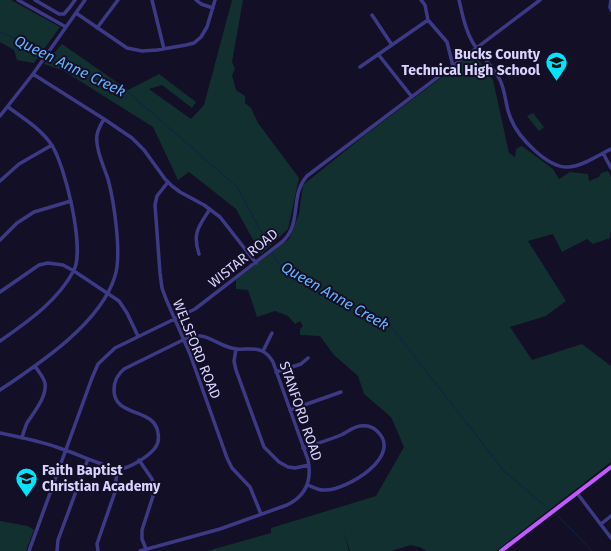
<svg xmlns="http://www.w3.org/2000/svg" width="611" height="551" font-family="'Fira Sans',sans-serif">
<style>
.green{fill:#12302f}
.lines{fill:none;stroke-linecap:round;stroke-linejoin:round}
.stream{stroke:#0c2248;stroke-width:1}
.minor{stroke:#3d3a85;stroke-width:3.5}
.major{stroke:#c25bff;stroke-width:4}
.labels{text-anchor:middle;stroke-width:4;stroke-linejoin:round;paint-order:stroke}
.poi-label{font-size:14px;font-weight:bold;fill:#d9d4ff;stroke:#130f26;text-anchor:end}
.street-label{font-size:14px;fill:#d9d4ff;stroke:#130f26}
.water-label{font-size:15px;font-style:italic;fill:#62b6ff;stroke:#130f26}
</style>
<rect width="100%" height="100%" fill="#130f26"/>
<path class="green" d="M0,0H11L60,27L34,63L17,60L14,50L0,42Z
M232,0H243L232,62L235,69L232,75L236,90L245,96V103L251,108L258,123L299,178L288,229L261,254L236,209L189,172L178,180L153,127L64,71L44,64L62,44L128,90L159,74L196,102L192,108L162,85L149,89L191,119L204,105Z
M474,53L493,80L509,153L515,157L516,149L522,146L553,169L559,179L570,172L588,174L589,181L599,177L601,173L608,171L611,177V232L610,233V238L593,244L587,239L562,252L553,234L528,241L566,301L546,316L510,327L532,360L582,344L611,366V462L496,551H426L422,548L411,545L391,551H350L344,532L349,551H207L271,533V528L376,496L404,447L391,417L364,394L358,376L334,355L320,336L300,335V329L303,326L300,321L295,324L288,316L275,311L257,317L248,290L236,289V280L289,239L299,214L303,185L365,135Z
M533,113L544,127L539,131L527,116Z
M0,521L28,526L34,530L26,551H0Z"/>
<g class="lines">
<path class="stream" d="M0,32L61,58L128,92L237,187L270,248
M271,251L278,263L390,325L504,471L551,511
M554,513L573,531L592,551"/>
<path class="minor" d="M18,0L66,27
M35,0L59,14H64L70,7L75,0
M152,0L164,49
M196,0L201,4L213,8
M421,0L425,5L428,20L447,42L453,66
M459,0C463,17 466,34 477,49C484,59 495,69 500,80C506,92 505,106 511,119C518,137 548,169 569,167C583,166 598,155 611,149
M611,0L610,7L611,10
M76,13L127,48L142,51L157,50L186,45L194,43L201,37L207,27L215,0
M372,15L392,45
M97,28L118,0
M378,54L412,97
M360,67L428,20
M33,74L104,119L132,138L144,150L165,179L172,186L180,192L204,205L220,217L256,263
M0,116L33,74L85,0
M603,153L611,168
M0,181L19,164L52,145
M168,182L157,196L155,205L160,273L162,288L166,299L190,354L227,458L232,468L250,487L261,514
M0,240L17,223L34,212L71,201
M199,254C192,233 199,226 210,209
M0,292L39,265L48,263L63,265L74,271L119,301L127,313L138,336
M0,341C27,322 58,301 74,270C85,248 65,164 51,144C41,129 23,118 8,107
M236,349L234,361L236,370L264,447L279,462L288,467L295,468L309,465
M263,351L272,333
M276,372L301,364L308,358
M0,390C39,364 101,323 115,276C122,255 114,201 108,179C104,167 95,148 97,135C98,129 101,124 104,119
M290,410L341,392
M0,433C20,437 40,441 59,448C72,452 85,458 99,463C105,465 112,469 119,469C129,469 149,456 155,448C158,444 159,438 158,433C155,407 114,418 114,390C114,382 118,374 124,369L189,337C208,331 219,348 237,349C245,350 254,347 262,351C267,353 270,357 273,362L308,460C312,480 306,496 287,505L220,529L140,551
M22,438C23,433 25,428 27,423C34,412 47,397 45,383C43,376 38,371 35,366
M303,448C316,444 329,440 341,435C347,432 353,427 360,426C367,425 373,427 377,431C404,456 347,490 325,490C319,491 313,487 308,485
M139,460L152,479L155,490L142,530V539L146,549
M577,493L611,538
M601,524L611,516
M29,551L92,378L98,364L115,348L195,309L282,242C303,223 289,196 307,176L540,0
M57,551L58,540L88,459
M98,551L97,544L99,538L115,492L117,469"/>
<path class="major" d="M501,551L611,467"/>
</g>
<defs>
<symbol id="school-pin" viewBox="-11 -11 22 30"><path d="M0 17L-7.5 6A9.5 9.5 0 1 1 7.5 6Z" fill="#00e5ff" stroke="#130f26"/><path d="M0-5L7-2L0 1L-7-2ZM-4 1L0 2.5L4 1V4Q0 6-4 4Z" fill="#111"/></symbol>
</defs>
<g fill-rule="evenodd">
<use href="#school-pin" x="544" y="50" width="25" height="34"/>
<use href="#school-pin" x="14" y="466" width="25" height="34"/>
</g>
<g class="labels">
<g class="poi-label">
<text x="540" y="59">Bucks County<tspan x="540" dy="16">Technical High School</tspan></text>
<text x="42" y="475" text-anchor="start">Faith Baptist<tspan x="42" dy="16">Christian Academy</tspan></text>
</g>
<g class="street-label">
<text transform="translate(243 258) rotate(-39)" y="5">WISTAR ROAD</text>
<text transform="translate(197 349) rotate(68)" y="5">WELSFORD ROAD</text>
<text transform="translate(301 411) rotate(71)" y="5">STANFORD ROAD</text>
</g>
<g class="water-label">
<text transform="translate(70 66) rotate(26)" y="5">Queen Anne Creek</text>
<text transform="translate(335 296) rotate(30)" y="5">Queen Anne Creek</text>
</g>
</g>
</svg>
